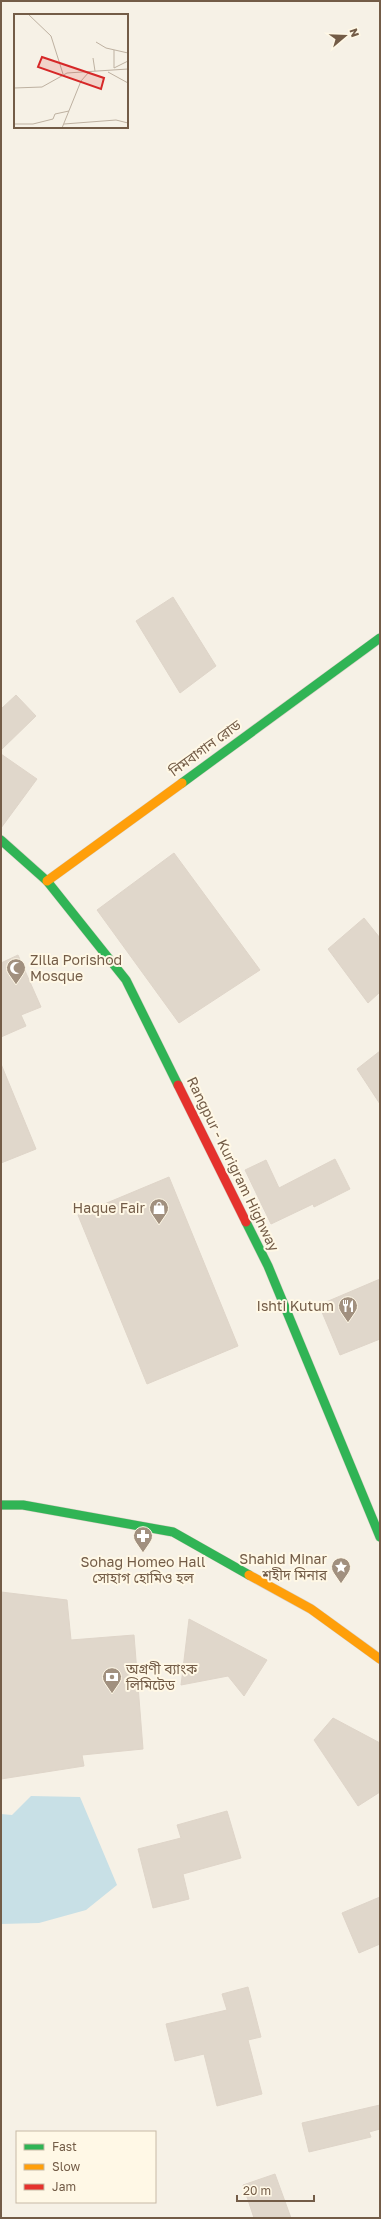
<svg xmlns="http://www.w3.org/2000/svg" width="381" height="2219" font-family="'Golos Text','Noto Sans Bengali',sans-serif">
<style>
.water{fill:#c8e0e6}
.building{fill:#e0d7cb;stroke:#dfd5c9}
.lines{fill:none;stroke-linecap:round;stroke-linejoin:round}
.fast-casing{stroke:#d7cec3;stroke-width:10}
.slow-casing{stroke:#d7cec3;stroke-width:10}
.jam-casing{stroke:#d7cec3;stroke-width:10}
.fast{stroke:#30b455;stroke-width:9}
.slow{stroke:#ff9f0a;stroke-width:9}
.jam{stroke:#e5322d;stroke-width:9}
.labels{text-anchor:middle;stroke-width:4;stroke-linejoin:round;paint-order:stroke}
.street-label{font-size:14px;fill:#735c47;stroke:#fff8e6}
.poi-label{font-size:14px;fill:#735c47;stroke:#fff8e6;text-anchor:end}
.inset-road{fill:none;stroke:#beb1a1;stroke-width:1}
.view{fill:#d62828;fill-opacity:0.15;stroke:#d62828;stroke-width:2}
.inset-edge{fill:none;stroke:#735c47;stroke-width:2}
</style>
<rect width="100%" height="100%" fill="#f6f1e6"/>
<path class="water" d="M31,1796L80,1797L117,1885L86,1910L39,1923L1,1924V1814L12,1815Z"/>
<path class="building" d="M173,597L216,666L180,693L136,621Z
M16,695L36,716L1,750V709Z
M1,754L37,779L1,828Z
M174,853L260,970L179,1023L97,910Z
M364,918L380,938V992L368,1003L328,949Z
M18,955L41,1007L21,1015L26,1026L1,1037V963Z
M380,1051V1104L357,1069Z
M1,1064L36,1149L1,1163Z
M335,1159L350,1189L314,1207L313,1204L271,1224L245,1170L266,1160L279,1188Z
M169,1177L238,1346L147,1384L78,1215Z
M380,1279V1339L340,1355L319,1305Z
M1,1592L67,1600L71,1640L134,1635L143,1749L82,1755L84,1766L1,1779Z
M189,1619L267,1660L244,1696L228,1676L181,1685Z
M333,1718L380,1743V1792L358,1806L314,1740Z
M227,1811L241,1858L183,1874L189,1899L153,1908L138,1849L181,1838L177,1825Z
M380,1897V1944L359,1953L342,1913Z
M248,1987L261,2037L248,2040L262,2094L217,2106L204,2054L175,2061L166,2024L227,2010L222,1994Z
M380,2105V2129L369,2132L371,2137L309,2152L302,2123Z
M275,2174L291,2218H254L243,2185Z"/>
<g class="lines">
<defs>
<path id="fast" d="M182,783L380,638
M1,840L47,881L126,980L178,1085
M246,1222L268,1266L380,1537
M1,1505H23L173,1532L249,1575"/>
<path id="slow" d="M47,881L182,783
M249,1575L311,1609L380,1659"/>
<path id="jam" d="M178,1085L246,1222"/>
</defs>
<use href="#fast" class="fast-casing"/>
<use href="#slow" class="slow-casing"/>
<use href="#jam" class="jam-casing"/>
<use href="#fast" class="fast"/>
<use href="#slow" class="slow"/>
<use href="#jam" class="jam"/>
</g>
<defs>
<symbol id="mosque-pin" viewBox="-11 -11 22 30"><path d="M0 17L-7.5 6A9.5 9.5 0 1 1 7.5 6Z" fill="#a1907f" stroke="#fff8e6"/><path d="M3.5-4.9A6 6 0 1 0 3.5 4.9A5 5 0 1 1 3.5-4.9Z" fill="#fff"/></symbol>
<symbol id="shop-pin" viewBox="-11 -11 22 30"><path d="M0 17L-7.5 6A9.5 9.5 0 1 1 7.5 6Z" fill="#a1907f" stroke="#fff8e6"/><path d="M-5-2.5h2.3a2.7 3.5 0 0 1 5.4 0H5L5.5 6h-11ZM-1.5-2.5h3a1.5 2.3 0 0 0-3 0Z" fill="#fff"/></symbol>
<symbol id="restaurant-pin" viewBox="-11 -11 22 30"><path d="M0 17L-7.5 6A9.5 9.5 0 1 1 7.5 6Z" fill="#a1907f" stroke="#fff8e6"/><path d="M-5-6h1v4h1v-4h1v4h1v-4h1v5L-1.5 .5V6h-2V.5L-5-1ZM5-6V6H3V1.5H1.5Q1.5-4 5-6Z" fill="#fff"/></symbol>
<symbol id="pharmacy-pin" viewBox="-11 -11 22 30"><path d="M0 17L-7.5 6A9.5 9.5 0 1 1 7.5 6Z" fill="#a1907f" stroke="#fff8e6"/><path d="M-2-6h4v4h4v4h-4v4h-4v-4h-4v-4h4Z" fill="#fff"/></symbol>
<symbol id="sight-pin" viewBox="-11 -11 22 30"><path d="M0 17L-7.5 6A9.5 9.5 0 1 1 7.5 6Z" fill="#a1907f" stroke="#fff8e6"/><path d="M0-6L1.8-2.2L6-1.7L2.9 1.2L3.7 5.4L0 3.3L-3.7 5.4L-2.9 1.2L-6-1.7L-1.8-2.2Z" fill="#fff"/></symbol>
<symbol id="bank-pin" viewBox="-11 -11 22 30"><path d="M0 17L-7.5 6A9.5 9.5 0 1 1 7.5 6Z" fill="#a1907f" stroke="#fff8e6"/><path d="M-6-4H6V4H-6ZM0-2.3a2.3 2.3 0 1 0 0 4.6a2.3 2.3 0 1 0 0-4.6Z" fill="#fff"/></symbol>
</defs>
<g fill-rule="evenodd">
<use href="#mosque-pin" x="5" y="957" width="22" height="30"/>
<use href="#shop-pin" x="148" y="1197" width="22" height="30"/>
<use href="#restaurant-pin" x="337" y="1295" width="22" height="30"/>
<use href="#pharmacy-pin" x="132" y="1525" width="22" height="30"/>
<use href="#sight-pin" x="330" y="1556" width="22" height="30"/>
<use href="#bank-pin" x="101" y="1666" width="22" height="30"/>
</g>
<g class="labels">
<g class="street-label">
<text transform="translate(205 748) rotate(-36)" y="5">নিমবাগান রোড</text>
<text transform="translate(233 1164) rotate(64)" y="5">Rangpur - Kurigram Highway</text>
</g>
<g class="poi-label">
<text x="30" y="965" text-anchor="start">Zilla Porishod<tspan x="30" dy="16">Mosque</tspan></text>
<text x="145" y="1213">Haque Fair</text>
<text x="334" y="1311">Ishti Kutum</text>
<text x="327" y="1564">Shahid Minar<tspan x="327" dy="16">শহীদ মিনার</tspan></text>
<text x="143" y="1567" text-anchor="middle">Sohag Homeo Hall<tspan x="143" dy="16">সোহাগ হোমিও হল</tspan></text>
<text x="126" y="1674" text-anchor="start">অগ্রণী ব্যাংক<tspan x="126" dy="16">লিমিটেড</tspan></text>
</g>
</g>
<g transform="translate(14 14)">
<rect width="114" height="114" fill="#f6f1e6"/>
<path class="inset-road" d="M14,0L37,22L49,60M82,28L92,34L114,39M79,44L81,57M100,54L114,47M100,54V36M94,58L114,69M0,74L28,73L53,59L114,55M0,110H19L39,105L41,100L55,97M50,110L102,106L114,109M48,114L67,67L75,58"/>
<path class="view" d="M28,43L90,64L87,75L24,53Z"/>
<rect width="114" height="114" class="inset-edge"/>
</g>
<rect width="381" height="2219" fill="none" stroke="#735c47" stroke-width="4"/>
<rect x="16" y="2131" width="140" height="72" fill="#fff8e6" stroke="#c7baa6"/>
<rect x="24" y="2144" width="20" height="6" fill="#30b455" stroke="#c7baa6"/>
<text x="52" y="2151" font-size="12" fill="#735c47">Fast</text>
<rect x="24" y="2164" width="20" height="6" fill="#ff9f0a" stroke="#c7baa6"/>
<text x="52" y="2171" font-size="12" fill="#735c47">Slow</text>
<rect x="24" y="2184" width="20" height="6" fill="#e5322d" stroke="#c7baa6"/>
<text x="52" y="2191" font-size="12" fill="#735c47">Jam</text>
<g transform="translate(345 36) rotate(71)" stroke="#fff8e6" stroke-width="3" paint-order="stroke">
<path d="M0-3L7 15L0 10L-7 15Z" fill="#735c47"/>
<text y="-6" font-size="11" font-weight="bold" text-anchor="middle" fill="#735c47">N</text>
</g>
<path d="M237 2195v6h77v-6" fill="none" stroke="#735c47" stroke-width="2"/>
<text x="243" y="2195" font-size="12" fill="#735c47" stroke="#fff8e6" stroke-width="3" paint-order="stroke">20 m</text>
</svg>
